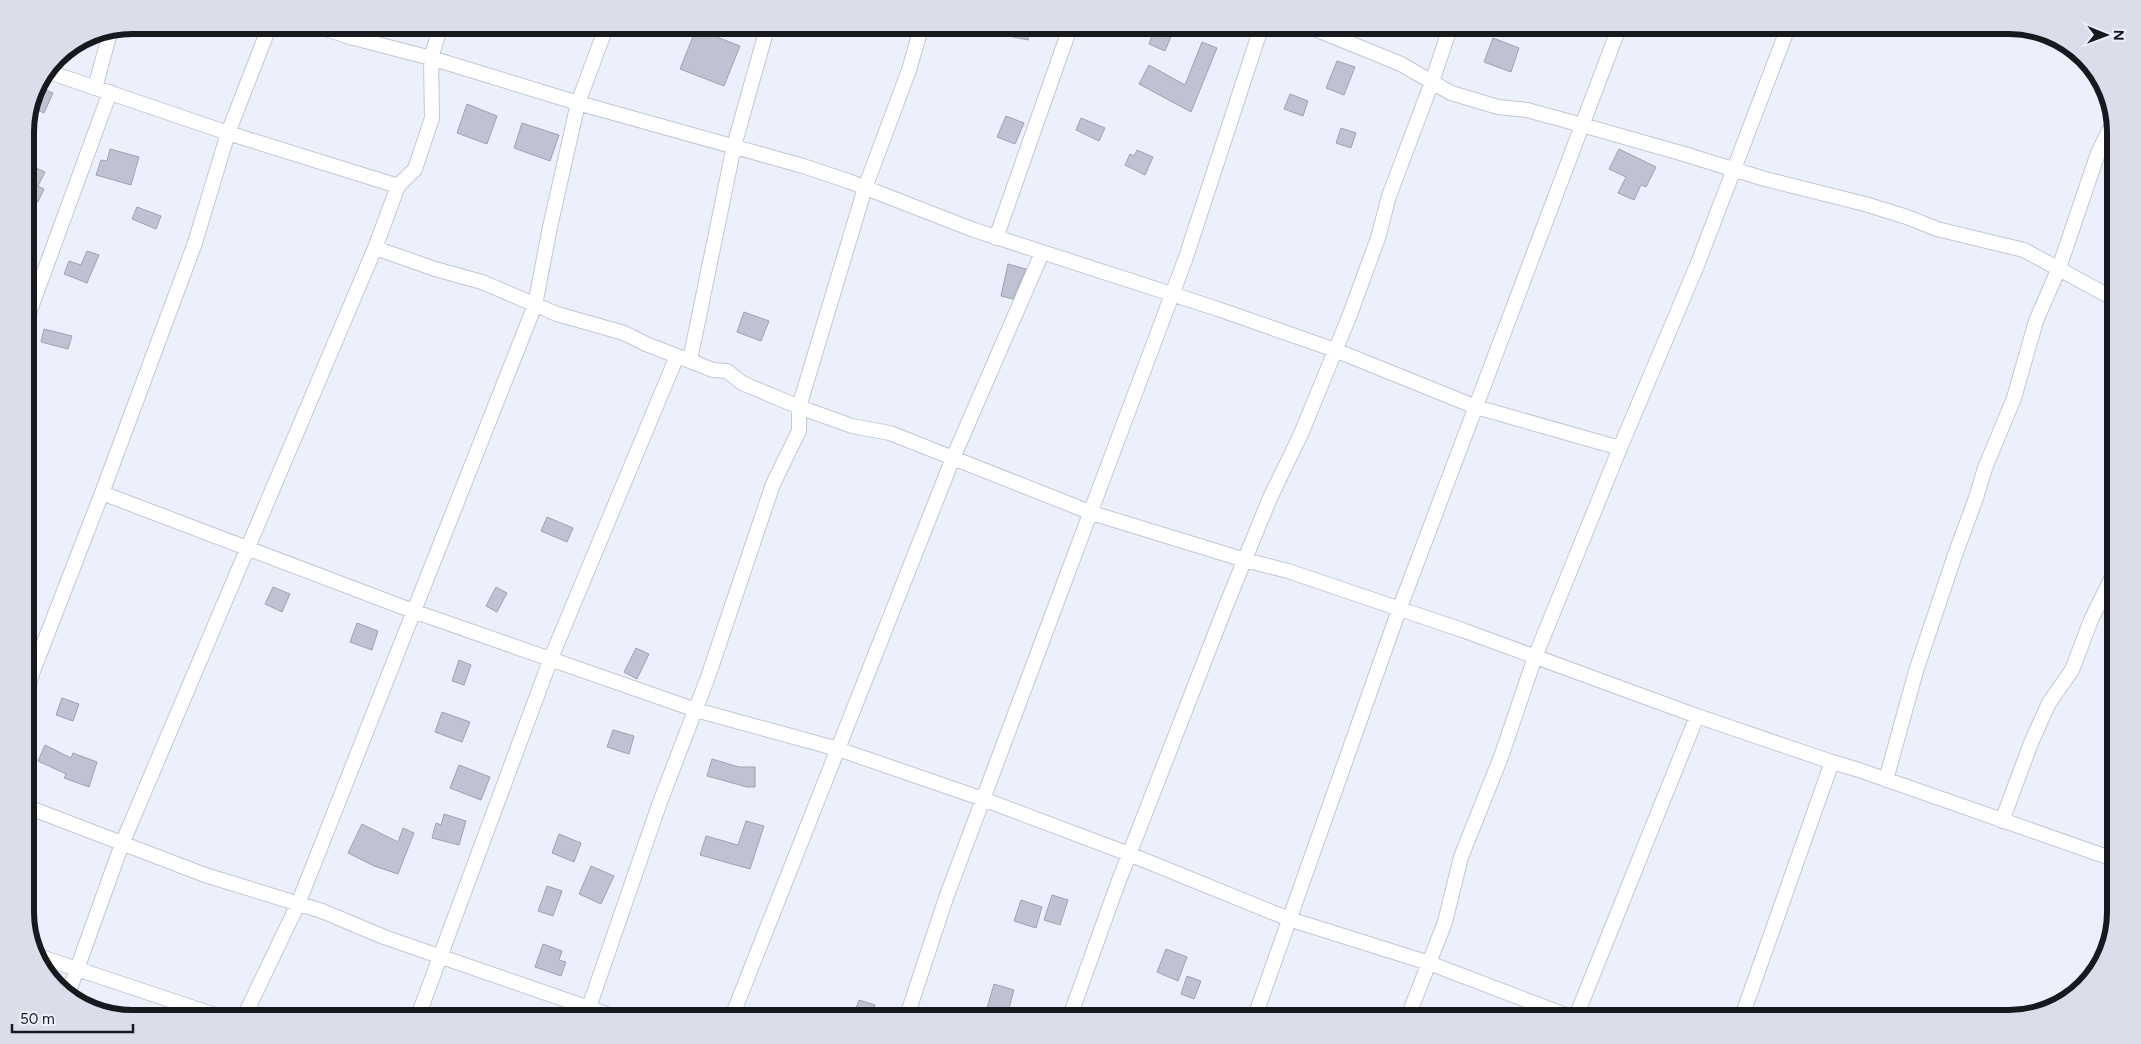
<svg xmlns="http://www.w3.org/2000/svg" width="2141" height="1044" font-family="Figtree,sans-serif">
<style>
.building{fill:#bfc2d2;stroke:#9ea2b1}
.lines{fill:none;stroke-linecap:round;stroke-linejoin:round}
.street-casing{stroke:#c3c7d6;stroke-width:16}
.street{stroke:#fff;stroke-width:14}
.rim{fill:none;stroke:#18191e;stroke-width:6}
</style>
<rect width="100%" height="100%" fill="#eceffc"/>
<path class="building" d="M985,25H1031L1028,40L984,31Z
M1156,25H1164L1174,29L1165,51L1149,44Z
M696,29L740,46L724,86L680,69Z
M1493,38L1519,48L1511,72L1484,62Z
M1202,42L1217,48L1191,112L1139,84L1149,65L1185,85Z
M1337,61L1355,67L1344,95L1326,88Z
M36,86L53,93L44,113L30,106L33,90Z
M1290,94L1308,101L1303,116L1284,109Z
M467,104L497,116L487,144L457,133Z
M1006,116L1024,123L1015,144L997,137Z
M1081,118L1105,128L1099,141L1076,130Z
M522,123L559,135L550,161L514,148Z
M1341,128L1356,133L1351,148L1336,143Z
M110,149L139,157L131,185L96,175L101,160L107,161Z
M1619,149L1656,167L1646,187L1641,185L1634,200L1618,193L1626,177L1609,169Z
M1137,150L1153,157L1145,175L1125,165L1130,154L1134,156Z
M25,163L45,172L38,186L44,189L38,202L32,199L25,214Z
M137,207L161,216L156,229L132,219Z
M87,251L99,255L87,283L64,274L69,261L81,265Z
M1008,264L1026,269L1013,299L1001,296Z
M744,312L769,321L761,341L737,332Z
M44,329L72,336L68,349L41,342Z
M547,517L573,528L567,542L541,531Z
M273,587L290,594L282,612L265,604Z
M496,587L507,593L497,612L486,606Z
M357,623L378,631L372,650L350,642Z
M636,648L649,654L637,679L624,672Z
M459,660L471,665L464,685L452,681Z
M62,698L79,704L73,721L56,715Z
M442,712L470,722L462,742L435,732Z
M613,730L634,736L629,754L607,747Z
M45,745L71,758L73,753L97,762L89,787L64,778L66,774L38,761Z
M712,759L739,767H755V787H747L707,776Z
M459,765L490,777L481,800L450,788Z
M444,814L466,821L459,845L432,838L436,823L441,825Z
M746,821L764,826L750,869L700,855L706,836L738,845Z
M362,824L398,842L403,828L414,833L398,874L374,866L348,853Z
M559,834L581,843L574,862L552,853Z
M591,866L614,876L601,904L579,894Z
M547,886L562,891L553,916L538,911Z
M1052,895L1068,900L1060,925L1044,920Z
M1021,900L1042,907L1036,928L1014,921Z
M543,944L562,951L559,960L566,962L561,976L535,967Z
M1166,949L1187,957L1178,981L1157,972Z
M1187,976L1201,981L1194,999L1181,994Z
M994,984L1014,990L1006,1019L985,1015Z
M859,1000L875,1005L871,1019H852Z"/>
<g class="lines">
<defs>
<path id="street" d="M314,25L350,37L431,58L578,103L803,166L848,181L974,230L1218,309L1335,350L1476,407L1620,448
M441,25L431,58L432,118L415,169L398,186L375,248L435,269L482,282L557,314L624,333L646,344L713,370L727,371L742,383L799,407L852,426L890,433L1092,513L1245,560L1288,571L1465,631L1697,716L1832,762L1859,770L2116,860
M1305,25L1401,64L1451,93L1498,107L1527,110L1582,125L1684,154L1765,179L1865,204L1907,217L1937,229L2024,250L2116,300
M46,71L228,133L398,186
M95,88L111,29
M996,238L1071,25
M25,324L110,92
M690,360L734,146L768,25
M102,493L413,611L696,710L838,749L983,799L1129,854L1289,919L1429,963L1576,1019
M33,671L102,493L195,243L228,133L270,25
M25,696L33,671L26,668
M1886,780L1916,671L1955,555L1976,498L1985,468L2014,398L2036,321L2059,268L2098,153L2114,120
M25,806L205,875L322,911L384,937L621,1019
M2002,821L2031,743L2049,703L2072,670L2091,620L2116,569
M38,956L227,1019
M68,994L122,844L375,248
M243,1019L298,904L535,305L550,227L578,103L607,25
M417,1019L551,658L677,356
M585,1019L660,802L708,677L773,484L799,431V407L865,188L909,70L922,25
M731,1019L953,458L1042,253
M906,1019L946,898L1185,260L1262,25
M1069,1019L1118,883L1227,603L1270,498L1301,434L1349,317L1378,238L1389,196L1432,82L1451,25
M1254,1019L1399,610L1620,25
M1407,1019L1445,922L1461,857L1501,757L1535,657L1620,448L1698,263L1789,25
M1575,1019L1697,716
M1741,1019L1832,762"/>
</defs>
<use href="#street" class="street-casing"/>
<use href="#street" class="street"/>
</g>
<path d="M0 0H2141V1044H0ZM132 34H2009A98 98 0 0 1 2107 132V912A98 98 0 0 1 2009 1010H132A98 98 0 0 1 34 912V132A98 98 0 0 1 132 34Z" fill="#dbdeea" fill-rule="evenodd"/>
<path class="rim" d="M132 34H2009A98 98 0 0 1 2107 132V912A98 98 0 0 1 2009 1010H132A98 98 0 0 1 34 912V132A98 98 0 0 1 132 34Z"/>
<g transform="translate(2106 35) rotate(91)" stroke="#eceffc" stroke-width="4" paint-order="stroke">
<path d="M0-4L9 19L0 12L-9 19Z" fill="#18191e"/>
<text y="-8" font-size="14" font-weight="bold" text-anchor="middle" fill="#18191e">N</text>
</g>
<path d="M12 1024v8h121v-8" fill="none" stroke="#18191e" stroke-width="2.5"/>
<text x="20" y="1024" font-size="15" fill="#18191e" stroke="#eceffc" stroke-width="4" paint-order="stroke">50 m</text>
</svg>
